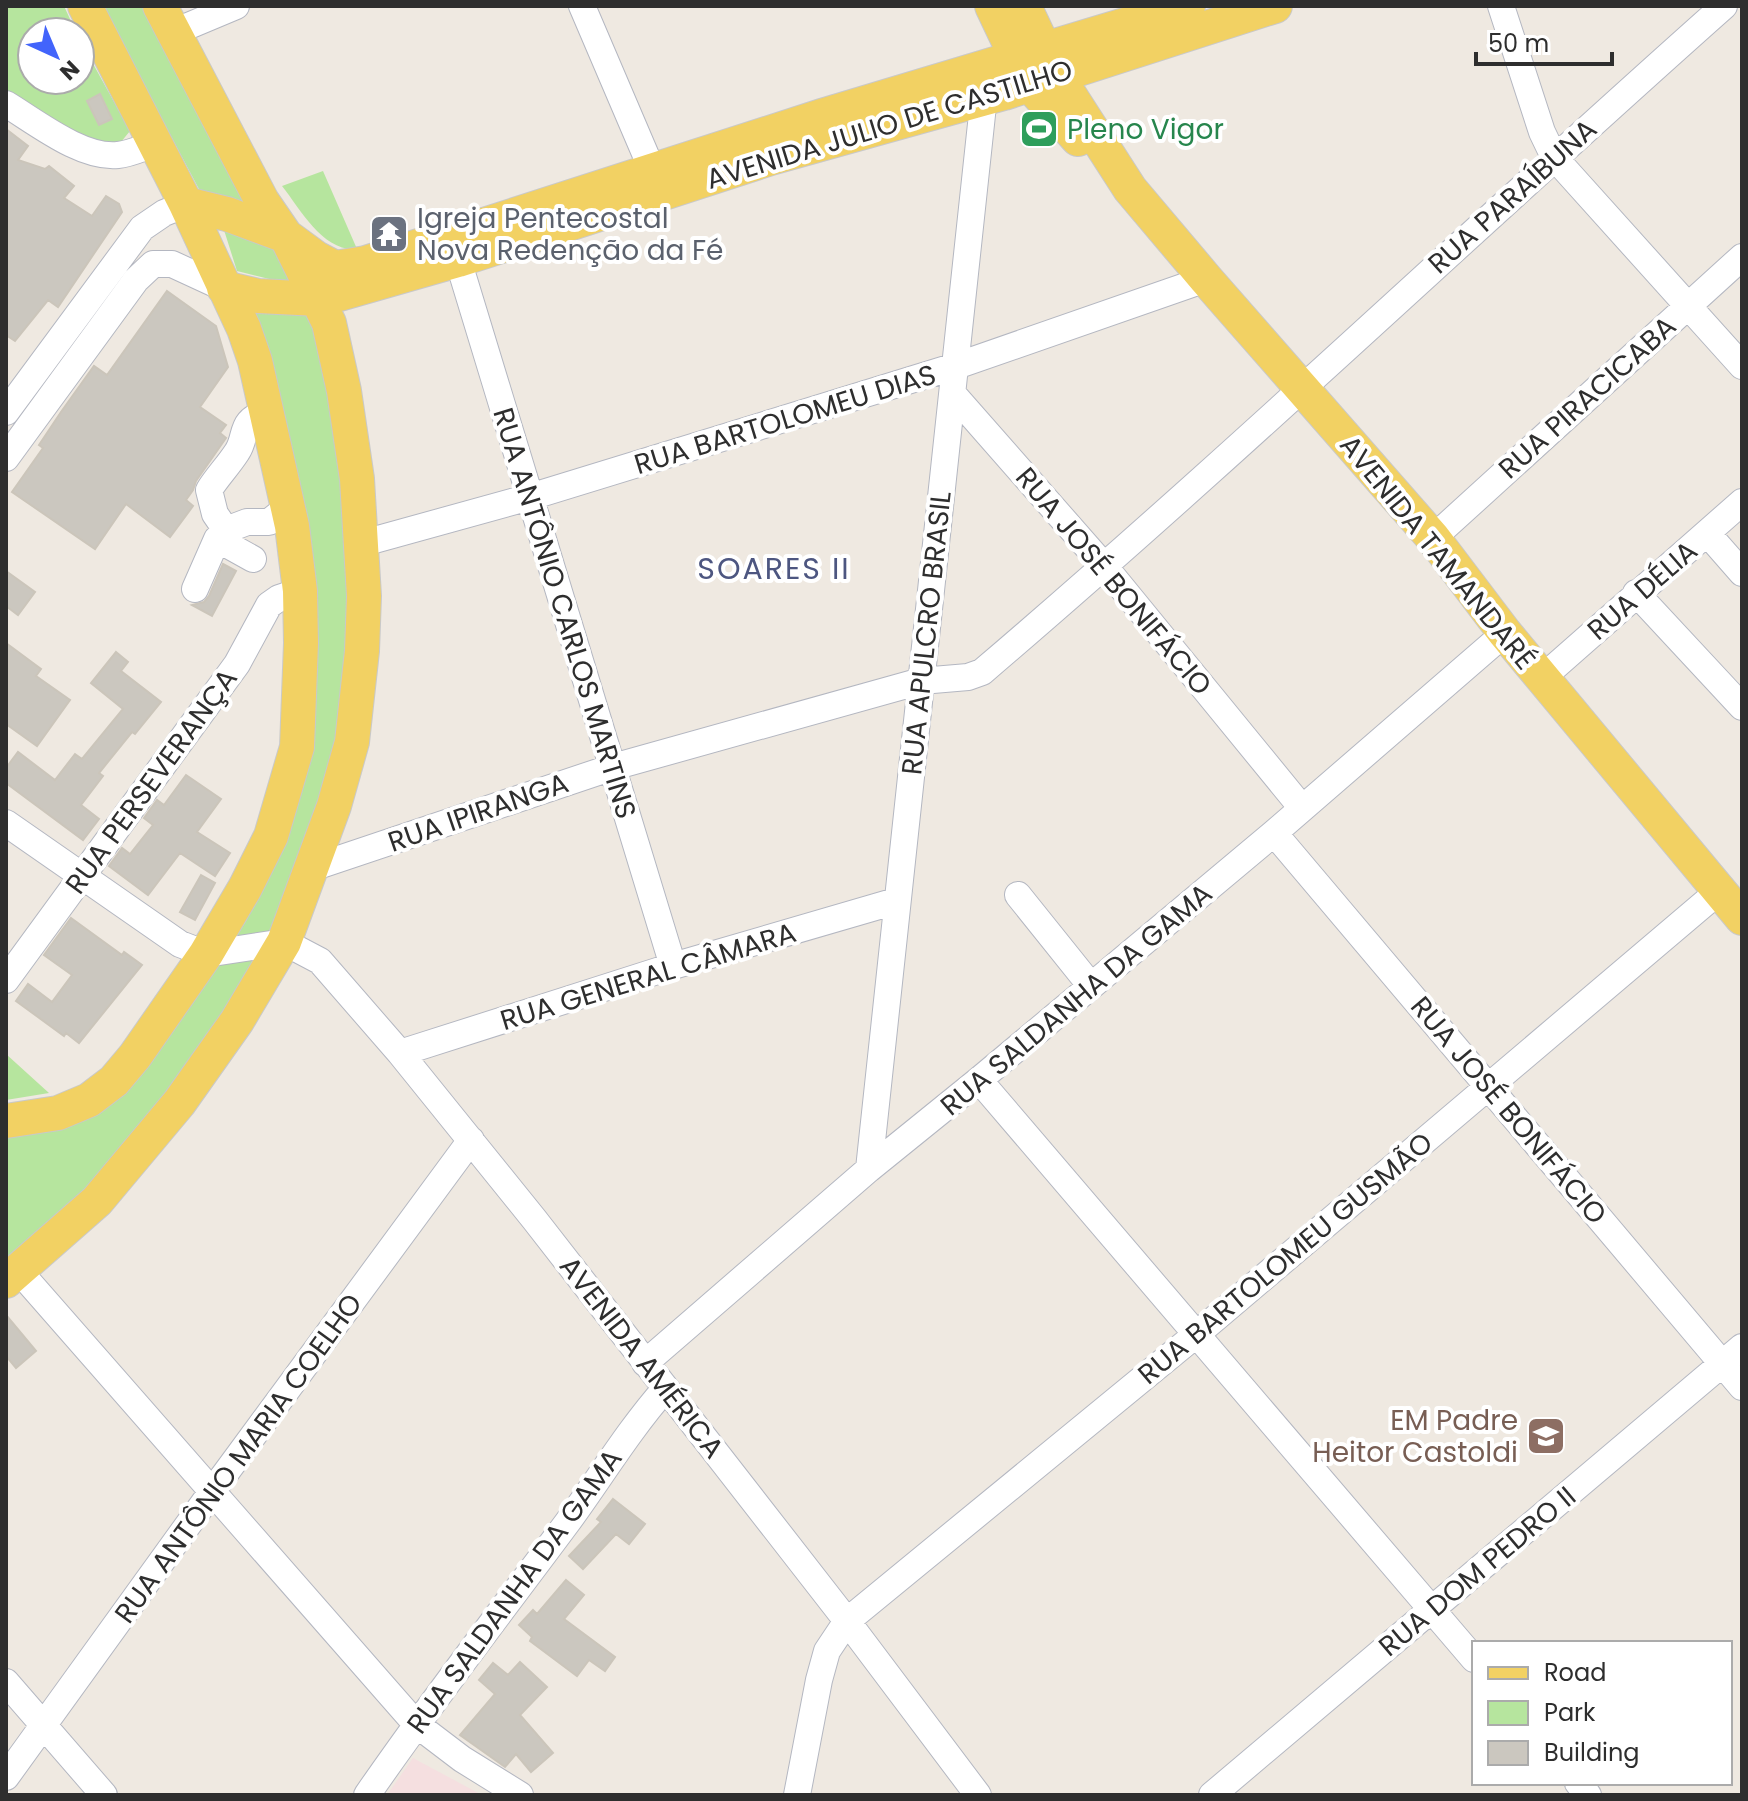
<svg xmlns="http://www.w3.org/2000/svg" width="1748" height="1801" font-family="Poppins,sans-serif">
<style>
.medical{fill:#f5dfe0}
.green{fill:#b6e59e}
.building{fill:#cbc7bf;stroke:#cbc5ba;stroke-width:2}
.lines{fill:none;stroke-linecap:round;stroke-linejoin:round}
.minor-casing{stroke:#b4b7c1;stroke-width:28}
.major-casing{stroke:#c9c9c9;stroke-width:36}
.minor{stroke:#fff;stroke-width:26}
.major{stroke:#f2d163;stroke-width:34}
.labels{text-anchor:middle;stroke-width:8;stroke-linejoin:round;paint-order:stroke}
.street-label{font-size:28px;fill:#2e2e2e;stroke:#fff}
.leisure-label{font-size:28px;fill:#27864d;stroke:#fff;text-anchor:start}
.worship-label{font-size:28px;fill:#5b616d;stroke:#fff;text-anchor:start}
.education-label{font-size:28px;fill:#785e54;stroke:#fff;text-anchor:end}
.neighbourhood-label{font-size:30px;letter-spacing:2px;fill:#4d5680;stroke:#fff}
</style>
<rect width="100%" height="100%" fill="#efe9e1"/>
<path class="medical" d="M413,1758L482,1795H387Z"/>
<path class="green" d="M6,6H64L76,32H32V80H80V40L130,131L116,148L96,147L6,92Z
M102,6H147L251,205L200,191Z
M323,171L357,249C323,252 301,210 282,186Z
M224,230L287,249L306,288L237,271Z
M308,303L317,329L354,545L341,737L301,868L249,978L134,1142L6,1266V1131L71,1119L223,959L246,921L260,889L304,748L254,304Z
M6,1054L49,1093L6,1100Z"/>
<path class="building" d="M100,94L112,119L99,125L87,101Z
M6,129L28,146L18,160L45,169L49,166L74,186L64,198L92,216L106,196L119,204L122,212L58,307L48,300L15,341L6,335Z
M167,291L216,326L228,367L200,407L226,425L220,433L226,438L196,481L193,490L186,500L193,506L170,537L126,504L95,549L12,492L43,448L39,445L61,412L94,366L107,375Z
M223,564L236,571L212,616L192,605L204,602L209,596Z
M6,571L35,592L18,615L6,606Z
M6,643L41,669L36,676L70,700L37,746L6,724Z
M116,652L128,662L121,671L161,702L135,734L132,732L99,773L103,776L81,805L99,819L83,840L6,783V768L18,752L55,780L75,754L82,759L123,709L91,683Z
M186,775L221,799L197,832L230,853L215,876L180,853L148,895L109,866L122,848L130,854L153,825L144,818L157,800L164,805Z
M201,875L215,883L195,920L180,912Z
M71,918L122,955L124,952L142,965L79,1043L66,1033L64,1036L16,1001L28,984L52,1002L72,975L44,955Z
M6,1315L36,1351L16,1368L6,1356Z
M613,1499L645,1524L629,1544L616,1534L583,1569L569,1556L601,1522L597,1519Z
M566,1580L584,1595L564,1619L615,1657L605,1671L589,1660L577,1676L530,1641L532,1637L519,1625L533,1610L537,1614Z
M520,1662L547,1687L520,1715L553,1753L531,1772L516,1754L505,1767L460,1735L495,1694L479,1680L493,1663L508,1675Z"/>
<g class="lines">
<defs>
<path id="minor" d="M582,6L653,172
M1501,6L1542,132L1554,157L1742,366
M174,32L236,6
M6,104C36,122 82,159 118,155C130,154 142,148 154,144
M458,260L673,966
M953,394L1105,567L1302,808
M6,412L142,228L164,213L186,204
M6,458L136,280L153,264H172L224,288
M226,530L215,514L209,490C217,477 228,466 237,452C248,436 238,419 268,413
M1707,533L1742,573
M1433,538L1742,257
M217,539L253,559
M360,544L530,497L956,366L1206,279
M195,589L217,539L226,530L247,522H269L288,507
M1636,593L1742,707
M1542,678L1742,502
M6,823L180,944L206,954L284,942L320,961L400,1053L534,1219L847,1621L978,1795
M1274,833L1742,1387
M312,868L613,767L921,681L968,677L982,672C1235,456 1475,227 1724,6
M1018,895L1091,986
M6,980L237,664L269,605L279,598L300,591
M400,1053L673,966L896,901
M979,1080L1474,1659
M869,1169L984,96
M19,1271L416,1724L462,1759L520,1795
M645,1363L869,1169L979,1080L1274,833L1505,633
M6,1682L104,1795
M6,1777L211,1493L471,1140
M1578,1783L1588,1795
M367,1795C431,1702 500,1613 567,1523C600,1478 628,1431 665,1389
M797,1795L819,1680L827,1651L847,1621L1198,1333L1719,891
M1212,1795L1742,1347"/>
<path id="major" d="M992,6L1029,84L1078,139
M1024,6L1056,74L1130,189L1206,279L1433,538L1505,633L1742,918
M186,204L227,214L286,236L316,258L335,268L366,263L822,116L1188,6
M224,288L258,296L319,299L343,293L458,260L771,158L1004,93L1275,6
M6,1121L58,1113L89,1100L114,1081L135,1056L206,954L245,888L271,836L297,747L301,643L300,591L292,526L255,361L244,329L186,204L85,6
M6,1281L97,1201L179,1103L237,1021L284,942L334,806L352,742L362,651L364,596L357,479L344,391L329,323L286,236L262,201L160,6"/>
</defs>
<use href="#minor" class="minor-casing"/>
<use href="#major" class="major-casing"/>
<use href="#minor" class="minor"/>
<use href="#major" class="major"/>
</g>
<defs>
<symbol id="stadium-square" viewBox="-11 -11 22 22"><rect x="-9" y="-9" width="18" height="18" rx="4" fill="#2e9e5b" stroke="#fff"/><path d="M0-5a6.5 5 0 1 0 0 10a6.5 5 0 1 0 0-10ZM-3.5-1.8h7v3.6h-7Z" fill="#fff"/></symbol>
<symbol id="temple-square" viewBox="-11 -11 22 22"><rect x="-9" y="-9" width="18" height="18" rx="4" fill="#6b7280" stroke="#fff"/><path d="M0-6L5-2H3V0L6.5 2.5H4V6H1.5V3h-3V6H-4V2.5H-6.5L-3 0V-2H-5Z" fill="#fff"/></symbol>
<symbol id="school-square" viewBox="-11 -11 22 22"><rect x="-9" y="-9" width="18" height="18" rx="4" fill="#8d6e63" stroke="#fff"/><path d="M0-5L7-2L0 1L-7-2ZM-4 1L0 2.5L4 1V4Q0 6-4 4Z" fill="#fff"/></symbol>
</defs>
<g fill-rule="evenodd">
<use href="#stadium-square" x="1017" y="107" width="44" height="44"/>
<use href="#temple-square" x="367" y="212" width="44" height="44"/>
<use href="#school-square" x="1524" y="1414" width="44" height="44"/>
</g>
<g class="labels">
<g class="street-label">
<text transform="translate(889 124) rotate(-17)" y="10">AVENIDA JULIO DE CASTILHO</text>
<text transform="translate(1512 196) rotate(-42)" y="10">RUA PARAÍBUNA</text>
<text transform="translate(1587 397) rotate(-42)" y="10">RUA PIRACICABA</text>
<text transform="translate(785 419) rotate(-17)" y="10">RUA BARTOLOMEU DIAS</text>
<text transform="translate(1438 552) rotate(51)" y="10">AVENIDA TAMANDARÉ</text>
<text transform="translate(1114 581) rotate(50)" y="10">RUA JOSÉ BONIFÁCIO</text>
<text transform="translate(1642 590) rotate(-41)" y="10">RUA DÉLIA</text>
<text transform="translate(565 613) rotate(73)" y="10">RUA ANTÔNIO CARLOS MARTINS</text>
<text transform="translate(926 633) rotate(-84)" y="10">RUA APULCRO BRASIL</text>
<text transform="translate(151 781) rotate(-54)" y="10">RUA PERSEVERANÇA</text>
<text transform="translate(478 812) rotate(-19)" y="10">RUA IPIRANGA</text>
<text transform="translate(648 976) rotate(-17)" y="10">RUA GENERAL CÂMARA</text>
<text transform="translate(1076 999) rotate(-40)" y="10">RUA SALDANHA DA GAMA</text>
<text transform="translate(1509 1110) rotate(50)" y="10">RUA JOSÉ BONIFÁCIO</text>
<text transform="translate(1285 1258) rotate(-40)" y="10">RUA BARTOLOMEU GUSMÃO</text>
<text transform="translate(642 1357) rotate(52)" y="10">AVENIDA AMÉRICA</text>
<text transform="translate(238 1458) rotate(-54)" y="10">RUA ANTÔNIO MARIA COELHO</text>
<text transform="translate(1477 1571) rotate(-40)" y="10">RUA DOM PEDRO II</text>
<text transform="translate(514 1591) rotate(-54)" y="10">RUA SALDANHA DA GAMA</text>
</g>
<g class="leisure-label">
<text x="1067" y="139">Pleno Vigor</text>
</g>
<g class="worship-label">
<text x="417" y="228">Igreja Pentecostal<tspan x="417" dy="32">Nova Redenção da Fé</tspan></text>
</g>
<g class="education-label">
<text x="1518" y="1430">EM Padre<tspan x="1518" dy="32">Heitor Castoldi</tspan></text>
</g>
<g class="neighbourhood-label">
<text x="774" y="579">SOARES II</text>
</g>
</g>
<rect width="1748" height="1801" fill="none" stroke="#2e2e2e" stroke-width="16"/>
<rect x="1472" y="1641" width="260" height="144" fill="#ffffff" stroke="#ababab" stroke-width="2"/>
<rect x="1488" y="1667" width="40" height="12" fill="#f2d163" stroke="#ababab" stroke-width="2"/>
<text x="1544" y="1681" font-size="24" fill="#2e2e2e">Road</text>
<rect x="1488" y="1701" width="40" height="24" fill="#b6e59e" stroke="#ababab" stroke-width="2"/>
<text x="1544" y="1721" font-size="24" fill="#2e2e2e">Park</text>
<rect x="1488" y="1741" width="40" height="24" fill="#cbc7bf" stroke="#ababab" stroke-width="2"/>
<text x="1544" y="1761" font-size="24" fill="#2e2e2e">Building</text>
<g transform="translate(56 56) rotate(136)"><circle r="38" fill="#ffffff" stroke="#ababab" stroke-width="2"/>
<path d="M0-6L14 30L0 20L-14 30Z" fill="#4264fb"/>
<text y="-12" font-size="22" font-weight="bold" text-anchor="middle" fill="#2e2e2e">N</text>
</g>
<path d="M1476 52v12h136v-12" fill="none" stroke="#2e2e2e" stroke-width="4"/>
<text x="1488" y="52" font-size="24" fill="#2e2e2e" stroke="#ffffff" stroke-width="6" paint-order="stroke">50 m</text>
</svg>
